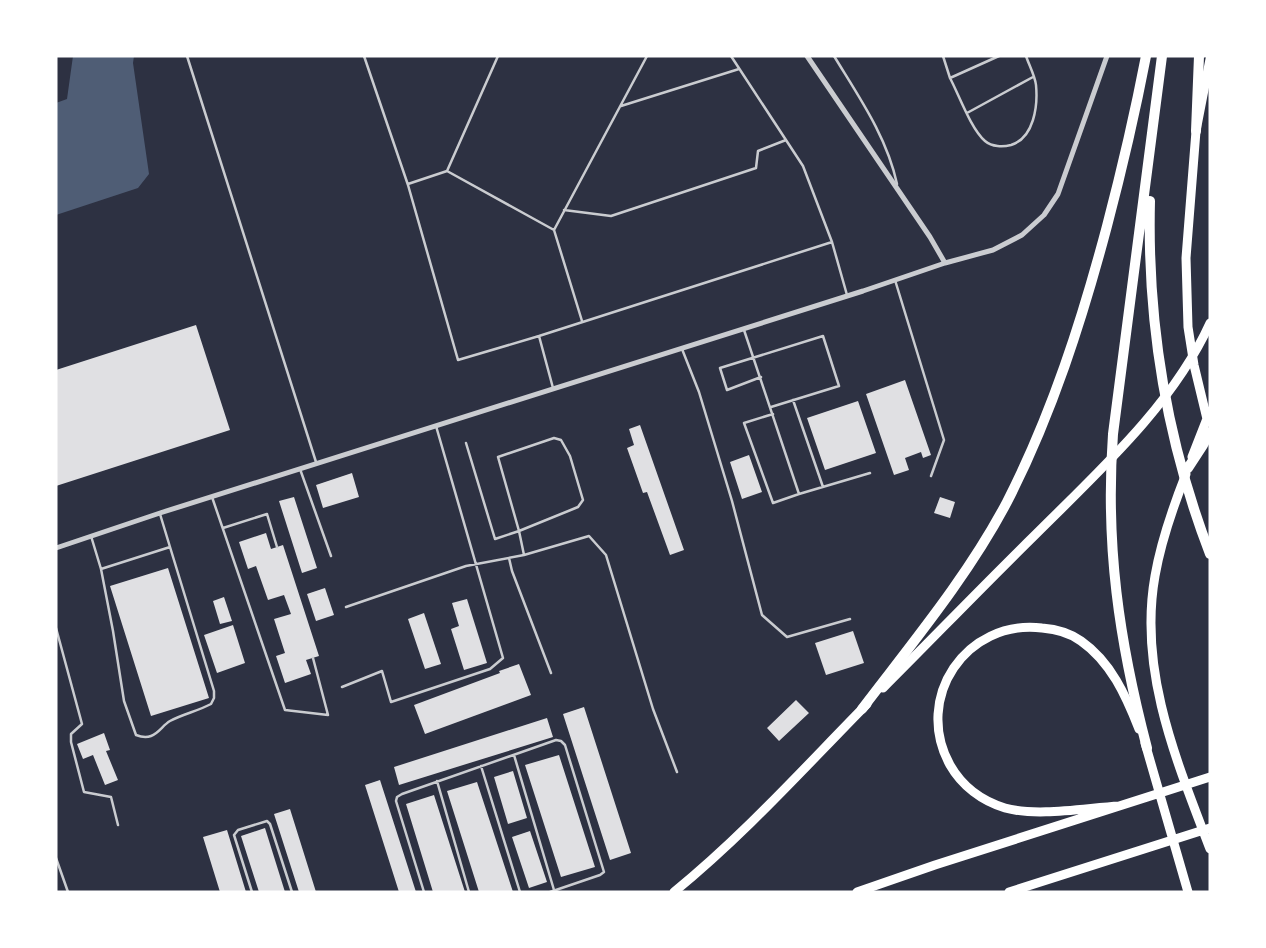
<svg xmlns="http://www.w3.org/2000/svg" width="1266" height="948" font-family="'Asap Condensed',sans-serif">
<style>
.water{fill:#4f5d75}
.building{fill:#e0e0e3}
.lines{fill:none;stroke-linecap:round;stroke-linejoin:round}
.service{stroke:#caccd0;stroke-width:2.5}
.minor{stroke:#caccd0;stroke-width:5}
.primary{stroke:#fff;stroke-width:9}
.motorway{stroke:#fff;stroke-width:10}
</style>
<rect width="100%" height="100%" fill="#2d3142"/>
<path class="water" d="M73,56H134L133,63L149,174L138,188L56,215V103L67,99Z"/>
<path class="building" d="M196,325L230,430L56,486V370Z
M905,380L931,455L923,458L921,452L905,458L909,470L894,475L866,394Z
M858,401L876,453L825,470L807,418Z
M640,425L684,550L670,555L647,492L643,493L627,448L634,445L629,429Z
M749,455L762,492L742,499L730,462Z
M352,473L359,497L323,508L316,485Z
M294,497L317,568L302,573L279,501Z
M940,497L955,502L950,518L934,513Z
M266,533L271,549L283,545L319,656L306,660L311,674L285,683L276,656L285,653L274,619L291,614L284,595L268,600L256,566L248,569L239,542Z
M168,568L209,698L151,716L110,586Z
M325,588L334,615L316,621L307,594Z
M224,597L232,621L220,624L213,601Z
M467,599L487,663L464,670L451,629L459,626L452,603Z
M424,613L441,664L425,669L408,619Z
M233,625L245,663L217,673L204,635Z
M853,631L864,663L826,675L815,643Z
M519,664L531,695L425,734L414,705L500,673L499,671Z
M796,700L809,713L779,741L767,728Z
M584,707L631,853L610,860L563,714Z
M547,718L553,737L399,785L394,767Z
M104,733L110,750L106,751L118,780L105,785L93,755L83,759L77,744Z
M559,755L595,867L561,877L525,765Z
M513,771L527,818L508,824L494,777Z
M380,780L416,892H399L365,785Z
M477,782L513,892H479L447,791Z
M434,795L465,892H433L406,804Z
M290,809L316,892H299L274,814Z
M265,828L285,892H259L241,836Z
M227,830L246,892H220L203,837Z
M530,831L547,882L529,888L512,837Z"/>
<g class="lines">
<path class="service" d="M187,56L316,462
M364,56L408,185L458,360L539,336
M498,56L447,171L554,230
M731,56L803,166L832,242
M834,56C859,97 887,137 897,184
M943,56L950,78L999,56
M950,78C959,95 971,129 985,141C992,147 1003,147 1011,145C1034,138 1038,106 1036,85C1035,76 1029,65 1026,56
M621,106L739,69
M967,113L1033,77
M408,184L447,171
M564,210L611,216L756,168L758,151L786,140
M895,280L944,440L931,476
M582,321L554,230L647,56
M744,330L799,494L870,473
M682,349L699,392L732,501L762,615L787,637L850,619
M761,377L727,390L720,368L823,336L839,386L771,407
M553,388L539,336L832,242L847,295
M793,400L823,487
M773,414L744,423L773,503L799,494
M466,443L495,539L519,531L578,507L583,500L570,456L561,440L554,438L498,457L519,531L524,555
M300,469L331,556
M212,497L285,710L328,715L313,658
M223,528L267,514L277,547
M91,536L101,569L170,547L160,514
M509,558L512,571L551,673
M101,569L113,631L124,701L136,735C141,737 146,738 151,736C159,733 163,725 170,721C183,714 198,711 211,704L214,698V691L170,547
M346,607L466,566L524,555L589,536L606,555L653,709L677,772
M56,628L82,724L71,734V742L84,792L111,797L118,825
M342,687L382,671L391,702L490,669L503,658L436,426
M514,755L554,890
M481,766L520,892
M437,781L469,892
M56,858L68,892
M252,892L234,835L238,830L267,821L270,824L292,892
M424,892L396,801L397,797L402,794L556,740L561,741L565,745L604,872L600,875L550,892"/>
<path class="minor" d="M807,56L930,237L945,263
M56,548L160,513L863,291L945,263L993,250L1022,235L1044,215L1058,194L1107,56"/>
<path class="primary" d="M1207,419L1194,365L1188,327L1186,258L1196,131L1210,59
M1192,457L1210,411
M1186,474C1173,507 1161,541 1155,576C1138,671 1177,762 1210,849
M883,688C934,637 984,585 1035,535C1098,472 1173,405 1210,323
M1145,743L1188,892
M1119,806C1085,808 1037,817 1005,808C982,801 962,786 950,765C913,698 966,619 1042,628C1055,629 1070,633 1081,641C1111,662 1126,696 1139,729
M674,892C744,835 804,768 867,704
M857,892L935,865L1210,777
M1009,892L1210,828"/>
<path class="motorway" d="M1196,131L1199,56
M1150,201C1147,322 1167,442 1210,554
M1188,468L1203,445L1210,432
M862,709C913,642 968,576 1007,502C1052,414 1082,320 1107,226C1122,169 1135,113 1146,56
M1147,748C1119,641 1105,545 1113,434L1162,56"/>
</g>
<rect width="1266" height="948" fill="none" stroke="#ffffff" stroke-width="115"/>
</svg>
